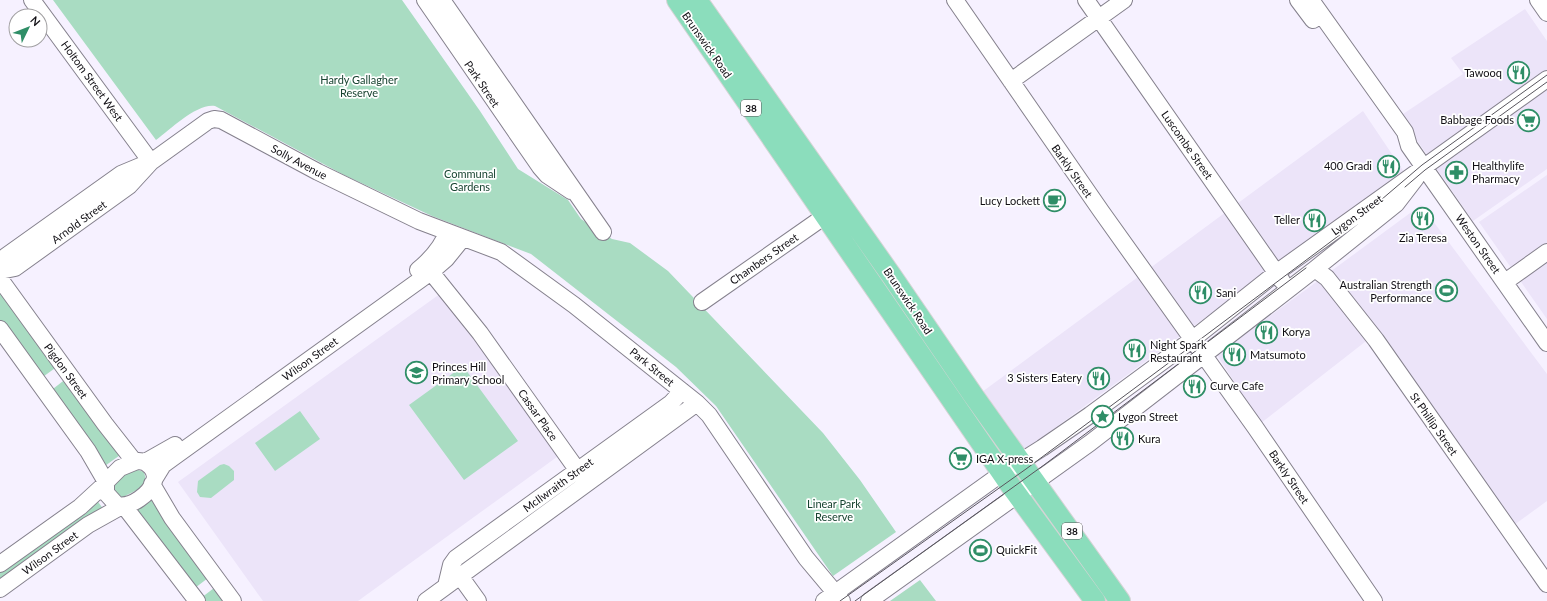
<svg xmlns="http://www.w3.org/2000/svg" width="1547" height="601" font-family="Lato,sans-serif">
<style>
.built{fill:#ece4f9}
.green{fill:#a9dcc2}
.lines{fill:none;stroke-linecap:round;stroke-linejoin:round}
.minor-casing{stroke:#85818d;stroke-width:18}
.major-casing{stroke:#d4d4d5;stroke-width:22}
.minor{stroke:#fff;stroke-width:16}
.major{stroke:#8bddbc;stroke-width:20}
.tram{stroke:#58555d;stroke-width:1}
.labels{text-anchor:middle;stroke-width:3.5;stroke-linejoin:round;paint-order:stroke}
.shield{fill:#fff;stroke:#58575a;stroke-width:1}
.shield-label{font-size:10px;font-weight:bold;fill:#110f14}
.street-label{font-size:11px;fill:#110f14;stroke:#fff}
.poi-label{font-size:11px;fill:#110f14;stroke:#fff;text-anchor:start}
.park-label{font-size:11px;fill:#174330;stroke:#fff}
</style>
<rect width="100%" height="100%" fill="#f6f1ff"/>
<path class="built" d="M1525,9L1547,41V169L1473,221L1400,116L1463,74L1451,58Z
M1363,111L1404,172L1022,452L982,392Z
M1547,175V319L1479,222Z
M1421,205L1547,374V501L1514,525L1379,331L1261,423L1217,355Z
M444,291L561,454L358,601H263L178,482Z"/>
<path class="green" d="M53,0H402L480,111L518,169L568,200L581,219L593,227L612,239L630,243L668,271L823,433L860,480L896,532L833,576L716,406L676,367L531,254L432,216L344,175L215,106C197,103 171,129 156,140Z
M0,285L58,366L40,379L0,323Z
M463,366L518,441L464,480L409,405Z
M67,378L123,453L102,468L49,392Z
M300,411L320,439L275,471L255,443Z
M224,464L229,466L234,471V480L211,498L200,497L197,492L198,481L220,465Z
M135,469L144,472L146,480L139,489L121,498L114,492C113,478 124,474 135,469Z
M153,493L208,578L195,588L131,508Z
M96,499L104,510L0,585V568Z
M920,580L936,601H890Z
M214,588L228,601H201V598Z"/>
<g class="lines">
<defs>
<path id="minor" d="M32,0L151,162
M425,0L540,167L547,175L571,191
M442,0L603,232
M955,0L1101,211L1255,427L1374,601
M1086,0L1282,281
M1298,0L1313,20
M1311,0L1405,132L1409,146L1547,343
M1538,0L1547,13
M1011,81L1124,0
M0,265L6,256L121,174L145,164
M1315,269L1327,278L1376,340L1547,584
M418,270C430,260 442,248 447,232
M0,271L15,268L129,186L151,162L208,121L214,119L221,120L318,172L419,221L501,252L574,305L697,403L709,415L806,558L842,601
M431,272L480,333L583,478
M0,279L105,424L134,461
M1505,282L1547,252
M702,302L825,216
M0,329L88,451L106,482
M137,461C147,460 158,471 154,481C150,494 131,508 117,505L106,493V482L120,468Z
M145,462L175,445
M155,478L163,465L174,457L431,272L446,259L463,238
M152,484L172,518L233,601
M124,506L197,601
M0,564L80,507L105,484
M460,576L478,601
M446,586L451,565L456,558L671,403L682,391
M0,589L88,525L122,506
M426,601L697,403
M824,601L1001,474L1042,448L1090,415L1193,339L1276,273L1547,79
M869,601L1090,443L1315,269L1396,204L1416,178"/>
<path id="major" d="M677,0L1008,482L1095,601
M697,0L891,275L973,395L1120,601"/>
</defs>
<use href="#minor" class="minor-casing"/>
<use href="#major" class="major-casing"/>
<use href="#minor" class="minor"/>
<use href="#major" class="major"/>
<path class="tram" d="M1405,187L1425,170L1547,82
M840,601L1026,469L1182,353L1341,234L1422,165L1547,75
M855,601L1044,465L1306,268"/>
</g>
<defs>
<symbol id="restaurant-ring" viewBox="-11 -11 22 22"><circle r="9.5" fill="#fff" stroke="#2f8e67" stroke-width="1.5"/><path d="M-5-6h1v4h1v-4h1v4h1v-4h1v5L-1.5 .5V6h-2V.5L-5-1ZM5-6V6H3V1.5H1.5Q1.5-4 5-6Z" fill="#2f8e67"/></symbol>
<symbol id="supermarket-ring" viewBox="-11 -11 22 22"><circle r="9.5" fill="#fff" stroke="#2f8e67" stroke-width="1.5"/><path d="M-6-5.5h2.5l.6 2H6L4.5 2H-2.5L-4.4-4H-6ZM-1.5 3.2a1.3 1.3 0 1 0 .1 0ZM3 3.2a1.3 1.3 0 1 0 .1 0Z" fill="#2f8e67"/></symbol>
<symbol id="pharmacy-ring" viewBox="-11 -11 22 22"><circle r="9.5" fill="#fff" stroke="#2f8e67" stroke-width="1.5"/><path d="M-2-6h4v4h4v4h-4v4h-4v-4h-4v-4h4Z" fill="#2f8e67"/></symbol>
<symbol id="cafe-ring" viewBox="-11 -11 22 22"><circle r="9.5" fill="#fff" stroke="#2f8e67" stroke-width="1.5"/><path d="M-5.5-4.5H6V0H3Q3 3.5 0 3.5H-2.5Q-5.5 3.5-5.5 0ZM3-3.2v2h1.7v-2ZM-6 4.5H4V6H-6Z" fill="#2f8e67"/></symbol>
<symbol id="stadium-ring" viewBox="-11 -11 22 22"><circle r="9.5" fill="#fff" stroke="#2f8e67" stroke-width="1.5"/><path d="M0-5a6.5 5 0 1 0 0 10a6.5 5 0 1 0 0-10ZM-3.5-1.8h7v3.6h-7Z" fill="#2f8e67"/></symbol>
<symbol id="school-ring" viewBox="-11 -11 22 22"><circle r="9.5" fill="#fff" stroke="#2f8e67" stroke-width="1.5"/><path d="M0-5L7-2L0 1L-7-2ZM-4 1L0 2.5L4 1V4Q0 6-4 4Z" fill="#2f8e67"/></symbol>
<symbol id="sight-ring" viewBox="-11 -11 22 22"><circle r="9.5" fill="#fff" stroke="#2f8e67" stroke-width="1.5"/><path d="M0-6L1.8-2.2L6-1.7L2.9 1.2L3.7 5.4L0 3.3L-3.7 5.4L-2.9 1.2L-6-1.7L-1.8-2.2Z" fill="#2f8e67"/></symbol>
</defs>
<g fill-rule="evenodd">
<use href="#restaurant-ring" x="1506" y="60" width="25" height="25"/>
<use href="#supermarket-ring" x="1516" y="108" width="25" height="25"/>
<use href="#restaurant-ring" x="1376" y="154" width="25" height="25"/>
<use href="#pharmacy-ring" x="1444" y="160" width="25" height="25"/>
<use href="#cafe-ring" x="1042" y="188" width="25" height="25"/>
<use href="#restaurant-ring" x="1410" y="206" width="25" height="25"/>
<use href="#restaurant-ring" x="1302" y="208" width="25" height="25"/>
<use href="#stadium-ring" x="1434" y="278" width="25" height="25"/>
<use href="#restaurant-ring" x="1188" y="280" width="25" height="25"/>
<use href="#restaurant-ring" x="1254" y="320" width="25" height="25"/>
<use href="#restaurant-ring" x="1122" y="338" width="25" height="25"/>
<use href="#restaurant-ring" x="1222" y="342" width="25" height="25"/>
<use href="#school-ring" x="404" y="360" width="25" height="25"/>
<use href="#restaurant-ring" x="1086" y="366" width="25" height="25"/>
<use href="#restaurant-ring" x="1182" y="374" width="25" height="25"/>
<use href="#sight-ring" x="1090" y="404" width="25" height="25"/>
<use href="#restaurant-ring" x="1110" y="426" width="25" height="25"/>
<use href="#supermarket-ring" x="948" y="446" width="25" height="25"/>
<use href="#stadium-ring" x="968" y="538" width="25" height="25"/>
</g>
<g class="labels">
<g class="shield">
<rect x="741" y="100" width="20" height="16" rx="3"/>
<rect x="1062" y="523" width="20" height="16" rx="3"/>
</g>
<g class="shield-label">
<text x="751" y="112">38</text>
<text x="1072" y="535">38</text>
</g>
<g class="street-label">
<text transform="translate(707 45) rotate(55)" y="4">Brunswick Road</text>
<text transform="translate(92 81) rotate(54)" y="4">Holtom Street West</text>
<text transform="translate(482 84) rotate(56)" y="4">Park Street</text>
<text transform="translate(1187 145) rotate(55)" y="4">Luscombe Street</text>
<text transform="translate(299 162) rotate(28)" y="4">Solly Avenue</text>
<text transform="translate(1072 171) rotate(55)" y="4">Barkly Street</text>
<text transform="translate(1357 215) rotate(-36)" y="4">Lygon Street</text>
<text transform="translate(79 222) rotate(-36)" y="4">Arnold Street</text>
<text transform="translate(1478 244) rotate(55)" y="4">Weston Street</text>
<text transform="translate(764 259) rotate(-35)" y="4">Chambers Street</text>
<text transform="translate(908 301) rotate(56)" y="4">Brunswick Road</text>
<text transform="translate(310 359) rotate(-36)" y="4">Wilson Street</text>
<text transform="translate(652 367) rotate(39)" y="4">Park Street</text>
<text transform="translate(66 371) rotate(54)" y="4">Pigdon Street</text>
<text transform="translate(538 415) rotate(55)" y="4">Cassar Place</text>
<text transform="translate(1434 424) rotate(55)" y="4">St Phillip Street</text>
<text transform="translate(1289 477) rotate(56)" y="4">Barkly Street</text>
<text transform="translate(558 485) rotate(-36)" y="4">McIlwraith Street</text>
<text transform="translate(50 553) rotate(-36)" y="4">Wilson Street</text>
</g>
<g class="poi-label">
<text x="1502" y="77" text-anchor="end">Tawooq</text>
<text x="1514" y="124" text-anchor="end">Babbage Foods</text>
<text x="1372" y="170" text-anchor="end">400 Gradi</text>
<text x="1472" y="170">Healthylife<tspan x="1472" dy="13">Pharmacy</tspan></text>
<text x="1040" y="205" text-anchor="end">Lucy Lockett</text>
<text x="1300" y="224" text-anchor="end">Teller</text>
<text x="1423" y="242" text-anchor="middle">Zia Teresa</text>
<text x="1432" y="289" text-anchor="end">Australian Strength<tspan x="1432" dy="13">Performance</tspan></text>
<text x="1216" y="297">Sani</text>
<text x="1282" y="336">Korya</text>
<text x="1150" y="349">Night Spark<tspan x="1150" dy="13">Restaurant</tspan></text>
<text x="1250" y="359">Matsumoto</text>
<text x="432" y="371">Princes Hill<tspan x="432" dy="13">Primary School</tspan></text>
<text x="1082" y="382" text-anchor="end">3 Sisters Eatery</text>
<text x="1210" y="390">Curve Cafe</text>
<text x="1118" y="421">Lygon Street</text>
<text x="1138" y="443">Kura</text>
<text x="976" y="463">IGA X-press</text>
<text x="996" y="554">QuickFit</text>
</g>
<g class="park-label">
<text x="359" y="84">Hardy Gallagher<tspan x="359" dy="13">Reserve</tspan></text>
<text x="470" y="178">Communal<tspan x="470" dy="13">Gardens</tspan></text>
<text x="834" y="508">Linear Park<tspan x="834" dy="13">Reserve</tspan></text>
</g>
</g>
<g transform="translate(28 28) rotate(47)"><circle r="19" fill="#ffffff" stroke="#a09fa1"/>
<path d="M0-3L7 15L0 10L-7 15Z" fill="#2f8e67"/>
<text y="-6" font-size="11" font-weight="bold" text-anchor="middle" fill="#110f14">N</text>
</g>
</svg>
